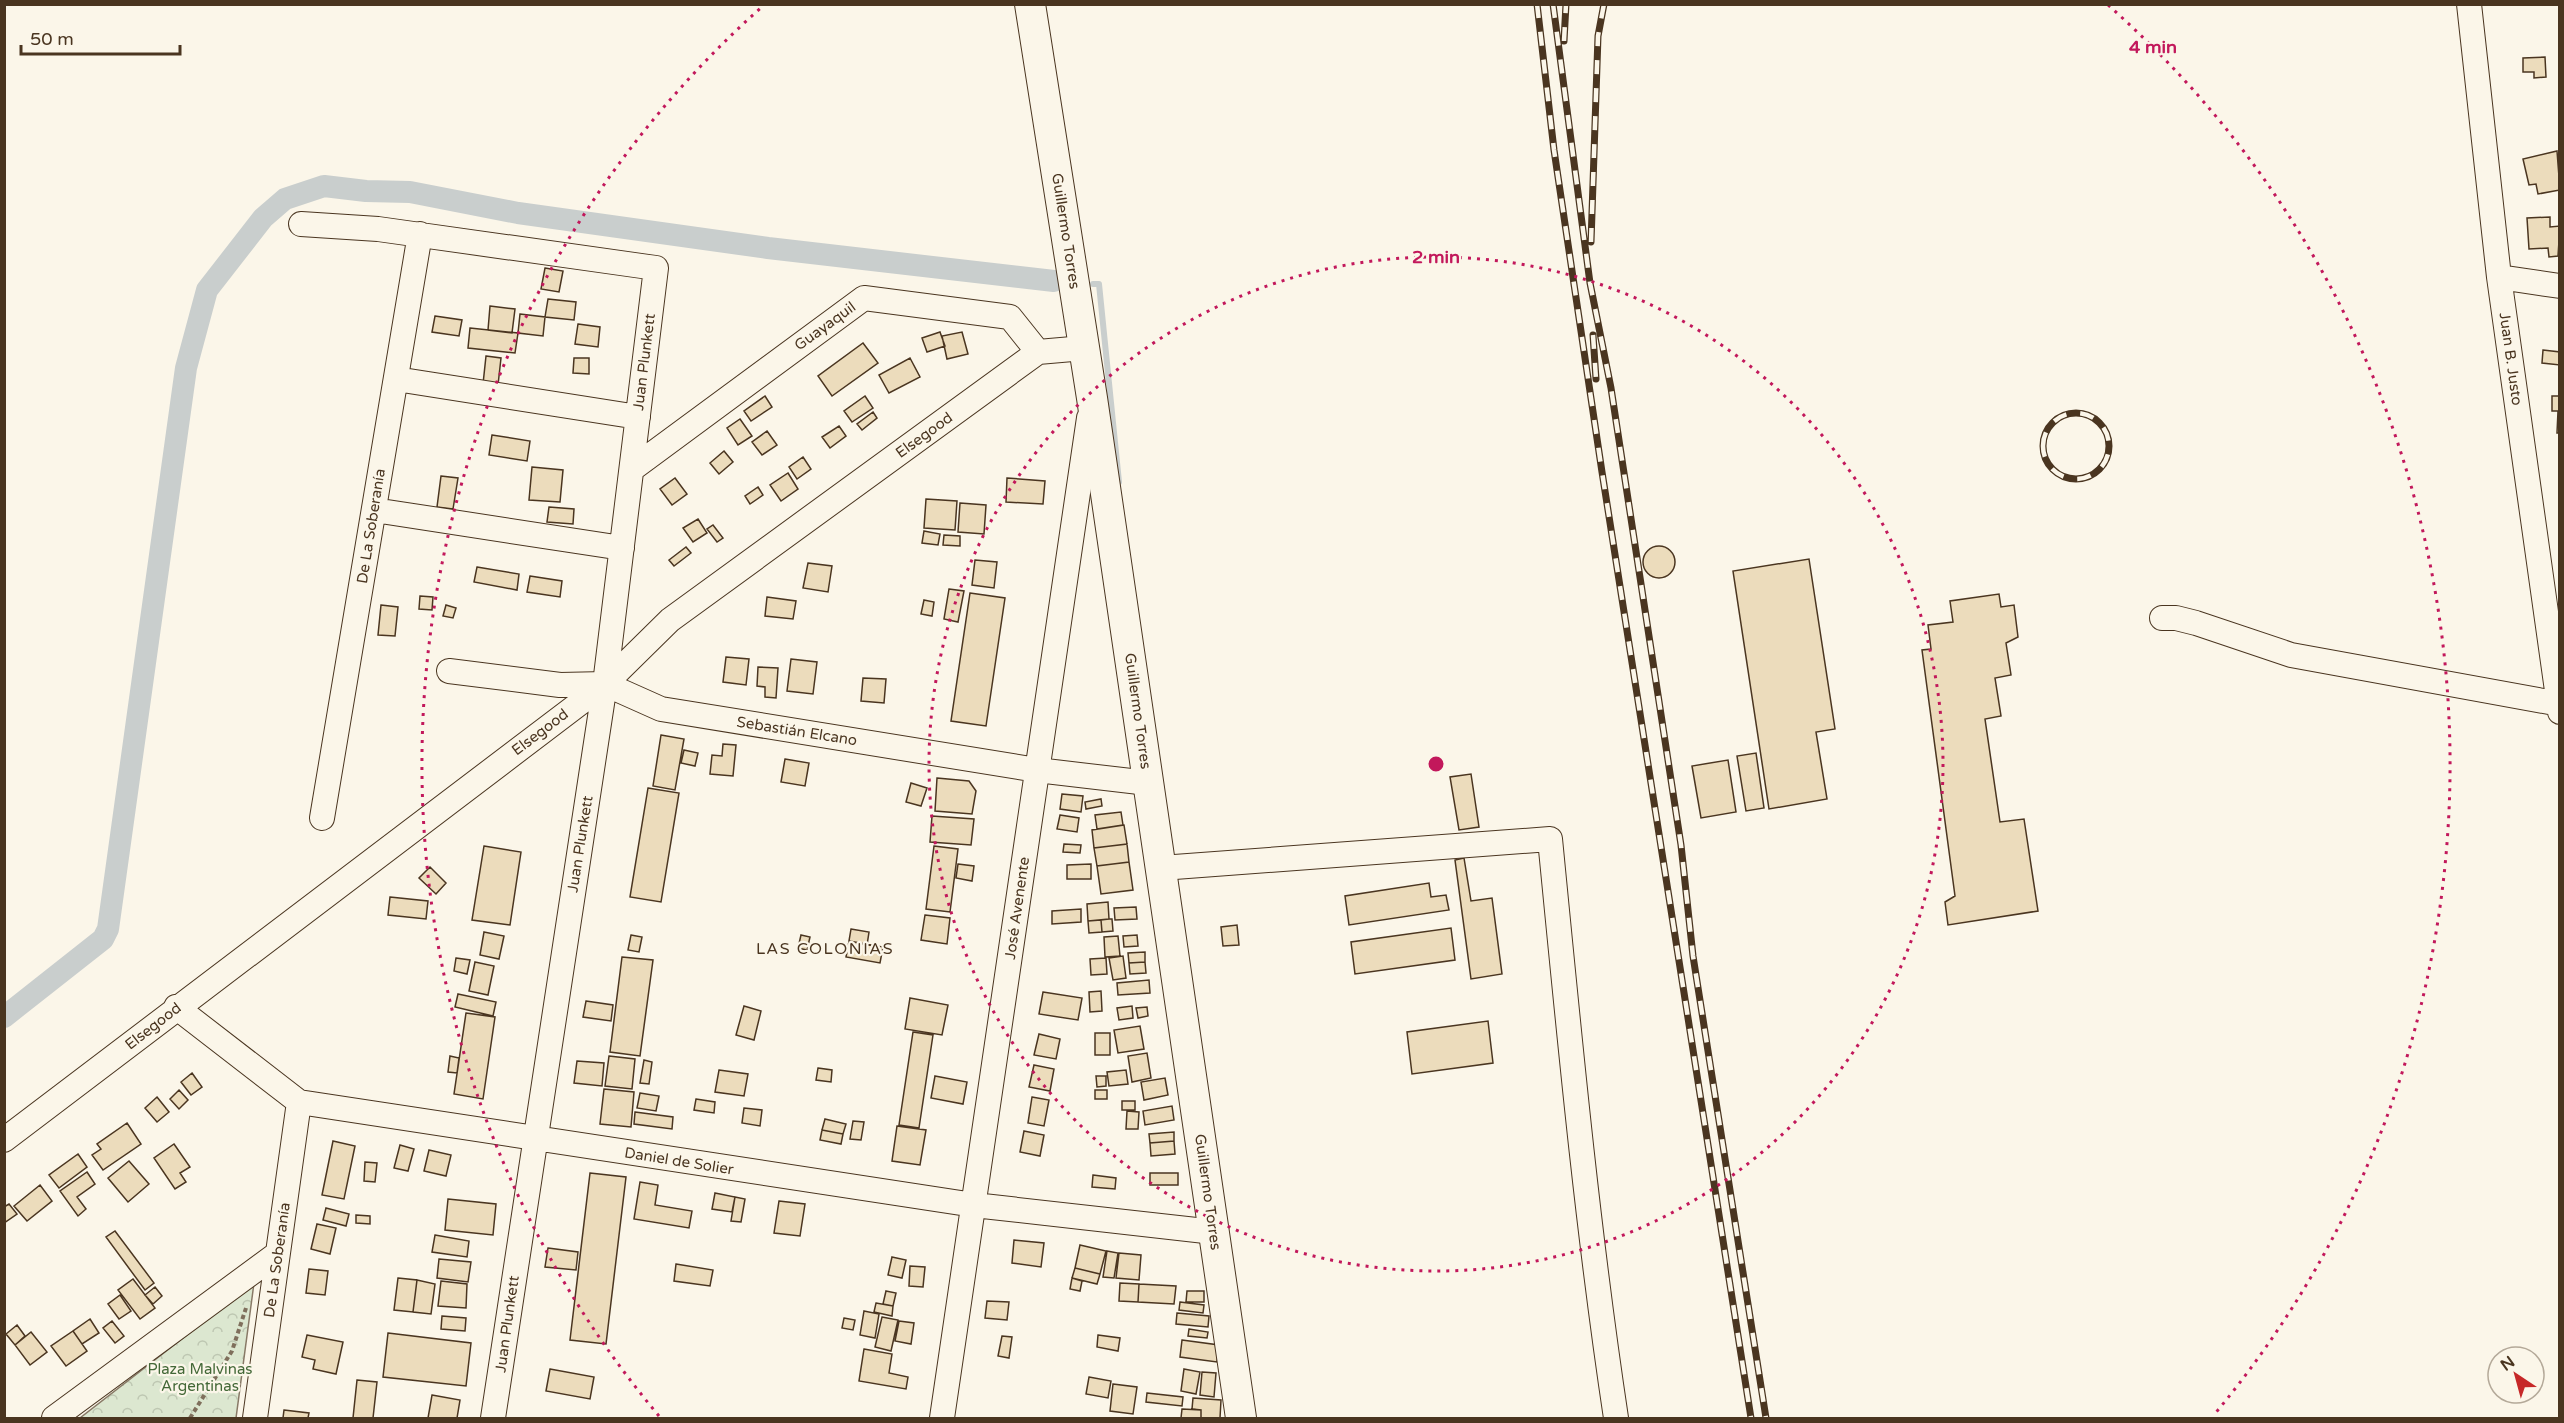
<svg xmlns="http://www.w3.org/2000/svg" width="2564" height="1423" font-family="'Varela Round',sans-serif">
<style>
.park{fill:url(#park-crowns);stroke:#887966;stroke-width:1.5}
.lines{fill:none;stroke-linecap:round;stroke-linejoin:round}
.stream{stroke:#c9cecd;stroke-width:6}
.canal{stroke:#c9cecd;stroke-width:22}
.building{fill:#ecdcbc;stroke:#4a3520;stroke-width:1.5}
.minor-casing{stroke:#4a3520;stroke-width:26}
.major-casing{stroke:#4a3520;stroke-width:32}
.path{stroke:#7f6f5c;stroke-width:4;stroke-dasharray:4.5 3;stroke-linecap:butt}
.minor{stroke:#fbf6e9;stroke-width:24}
.major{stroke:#fbf6e9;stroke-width:30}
.rail-casing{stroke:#4a3520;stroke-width:7}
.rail{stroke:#fbf6e9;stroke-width:4.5;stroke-dasharray:14;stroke-linecap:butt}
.ring{fill:none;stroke:#c2185b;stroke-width:3;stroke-dasharray:3 6}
.labels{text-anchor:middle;stroke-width:4.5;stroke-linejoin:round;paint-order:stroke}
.street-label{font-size:15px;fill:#4a3520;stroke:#fbf6e9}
.park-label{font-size:15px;fill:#436837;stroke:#fbf6e9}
.neighbourhood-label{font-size:16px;letter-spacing:1.5px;fill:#4a3520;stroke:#fbf6e9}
.centre{fill:#c2185b;stroke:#fbf6e9;stroke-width:3}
.ring-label{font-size:18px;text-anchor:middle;font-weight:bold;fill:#c2185b;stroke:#fbf6e9;stroke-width:4.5;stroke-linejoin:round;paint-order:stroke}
</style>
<defs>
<pattern id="park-crowns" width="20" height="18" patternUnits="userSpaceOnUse" patternTransform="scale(1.5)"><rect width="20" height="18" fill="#dce7d0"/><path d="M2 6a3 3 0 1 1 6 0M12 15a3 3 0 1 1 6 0" fill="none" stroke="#bec7b2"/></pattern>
</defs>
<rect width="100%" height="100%" fill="#fbf6e9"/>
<path class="park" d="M254,1283L236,1418H80Z"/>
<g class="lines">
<path class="stream" d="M1093,284H1099L1119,482"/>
<path class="canal" d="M4,1017L103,939L108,929L186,368L207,290L263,218L285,199L324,186L366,191L410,192L518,213L768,248L1054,281"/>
</g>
<path class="building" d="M2545,57L2546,77L2534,78V72H2523V58Z
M2557,151L2560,190L2538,194L2536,184L2529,185L2523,159Z
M2550,217V227L2560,226L2558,256L2549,257L2548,248L2529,249L2527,218Z
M545,268L563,271L559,292L541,289Z
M548,299L576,302L574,320L545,317Z
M490,306L515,309L512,333L488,330Z
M520,314L545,317L543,336L518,333Z
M435,316L462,320L459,336L432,332Z
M578,324L600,327L598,347L575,344Z
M470,328L518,333L515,353L468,348Z
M940,332L945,346L927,352L922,338Z
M962,332L968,354L947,359L942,336Z
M863,343L878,363L832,396L818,376Z
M2543,350L2560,352V365L2542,363Z
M486,356L501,358L498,385L483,384Z
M574,358H589V374L573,373Z
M910,358L920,377L889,393L879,375Z
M765,396L772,407L751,421L744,411Z
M865,396L873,408L852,422L844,411Z
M2552,396H2560V433H2557L2558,411H2552Z
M873,412L877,418L862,430L857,424Z
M740,419L752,436L738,445L727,428Z
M839,426L846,436L830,448L822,437Z
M767,431L777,445L762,455L752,442Z
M492,435L530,441L527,461L489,455Z
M724,451L733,462L719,474L710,463Z
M803,457L811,469L797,479L789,467Z
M532,467L563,470L560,502L529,500Z
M788,473L798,489L781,501L770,485Z
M441,476L458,478L453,509L437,507Z
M675,478L687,494L672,505L660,489Z
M1007,478L1045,481L1043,504L1006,502Z
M758,487L763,495L750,504L745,496Z
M926,499L957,501L955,530L924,528Z
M960,503L986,505L984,534L958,532Z
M549,507L574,509L573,524L547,522Z
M698,519L707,533L693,542L683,528Z
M713,525L723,538L717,542L707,529Z
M924,531L940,534L938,545L922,543Z
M944,535L960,536V546L943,545Z
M1643 562a16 16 0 1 1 32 0a16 16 0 1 1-32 0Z
M686,547L691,553L674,566L669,560Z
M1809,559L1835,729L1816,732L1827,799L1769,809L1733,571Z
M975,560L997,562L994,588L972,585Z
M808,563L832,566L828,592L803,588Z
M477,567L519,574L517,590L474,582Z
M530,576L562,581L560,597L527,592Z
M949,589L964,591L958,622L944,619Z
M970,593L1005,598L986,726L951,721Z
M1999,594L2001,607L2014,605L2018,637L2006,643L2011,675L1995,678L2001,716L1985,719L2000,822L2024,819L2038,911L1948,925L1945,902L1955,896L1922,650L1931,649L1928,625L1953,622L1950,601Z
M420,596L433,597L432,610L419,609Z
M767,597L796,601L793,619L765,616Z
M924,600L934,602L932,616L921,614Z
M381,605L398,607L395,636L378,635Z
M446,605L456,608L453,618L443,616Z
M726,657L749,659L746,685L723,682Z
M791,659L817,662L813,694L787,691Z
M758,667L778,668L776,698L765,697V687L757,686Z
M863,678L886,679L884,703L861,701Z
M661,735L684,739L675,790L653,786Z
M723,744L736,745L733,776L710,774L712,755L722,756Z
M684,750L698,753L695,766L681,763Z
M1756,753L1764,808L1746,811L1737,756Z
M785,759L809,763L805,786L781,782Z
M1728,760L1736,812L1701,818L1692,766Z
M1471,774L1479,827L1459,830L1450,777Z
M937,778L969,781L976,791L972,814L935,811Z
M911,783L927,788L921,806L906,802Z
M648,788L679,793L661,902L630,897Z
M1062,794L1083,796L1081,812L1060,809Z
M1101,799L1102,806L1086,809L1085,802Z
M1121,812L1123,825L1097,829L1095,815Z
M1060,815L1079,818L1077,832L1057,829Z
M932,816L974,819L971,845L930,842Z
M1124,825L1127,844L1094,848L1092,830Z
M1064,844L1081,845L1080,853L1063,852Z
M1127,844L1129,862L1097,866L1094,848Z
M484,846L521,852L510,925L472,920Z
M934,846L958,849L950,912L926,909Z
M1464,858L1471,901L1492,898L1502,974L1471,979L1455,860Z
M1129,862L1133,890L1101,894L1097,866Z
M958,864L974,866L972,881L956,878Z
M1091,864V879H1067V865Z
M430,867L446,883L436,894L419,878Z
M1429,883L1431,897L1446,895L1449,910L1349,925L1345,896Z
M390,897L428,901L426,919L388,915Z
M1108,902L1109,919L1088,921L1087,904Z
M1136,907L1137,919L1115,920L1114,908Z
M1081,909V922L1052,924V911Z
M925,915L950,918L947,944L921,940Z
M1109,919H1112L1113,931L1102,932L1101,920Z
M1101,920L1102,932L1089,933L1088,921Z
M1237,925L1239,945L1223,946L1221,927Z
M1451,928L1455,960L1355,974L1351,942Z
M851,929L869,932L867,945L849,941Z
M484,932L504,936L499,959L480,955Z
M631,935L642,937L639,952L628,950Z
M801,935L810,937L807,950L798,948Z
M1137,935L1138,946L1124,947L1123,936Z
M1118,936L1120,956L1105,957L1104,937Z
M849,941L883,947L880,963L846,957Z
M1145,952V962L1129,963L1128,953Z
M1123,956L1126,978L1113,980L1109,958Z
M622,957L653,960L640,1056L610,1052Z
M456,958L470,960L467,974L454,971Z
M1106,958L1107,974L1091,975L1090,959Z
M475,962L494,966L488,995L469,991Z
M1145,962L1146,973L1130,974L1129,963Z
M1149,980L1150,993L1118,995L1117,983Z
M1101,991L1102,1011L1090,1012L1089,992Z
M1043,992L1082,998L1078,1020L1039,1014Z
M458,994L496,1002L493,1016L455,1007Z
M910,998L948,1005L942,1035L905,1029Z
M586,1001L613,1005L611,1021L583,1017Z
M744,1006L761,1011L754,1040L736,1035Z
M1132,1006L1133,1018L1119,1020L1117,1008Z
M1147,1007L1148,1016L1138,1018L1136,1008Z
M466,1013L495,1017L483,1099L454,1094Z
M1488,1021L1493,1063L1412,1074L1407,1032Z
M1140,1026L1144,1049L1118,1053L1114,1030Z
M913,1032L933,1035L919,1128L899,1125Z
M1095,1033H1110V1055H1095Z
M1039,1034L1060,1039L1056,1059L1034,1055Z
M1147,1053L1151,1078L1132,1082L1128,1056Z
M450,1056L459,1058L457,1073L448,1072Z
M609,1056L635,1059L632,1089L605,1086Z
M644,1060L652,1062L649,1084L640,1083Z
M577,1061L604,1063L602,1086L574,1083Z
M1034,1065L1054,1069L1050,1091L1029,1087Z
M818,1068L832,1070L831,1082L816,1080Z
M719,1070L748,1074L744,1096L715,1092Z
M1126,1070L1128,1084L1109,1086L1107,1072Z
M192,1073L202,1087L191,1095L181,1082Z
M935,1076L967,1082L963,1104L931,1098Z
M1096,1076H1106V1086L1097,1087Z
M1165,1078L1168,1095L1144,1100L1141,1082Z
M604,1089L634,1092L631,1127L600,1124Z
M179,1090L188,1100L179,1109L170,1099Z
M1095,1090H1107V1099H1095Z
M640,1093L659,1096L656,1111L637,1108Z
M157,1097L169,1112L157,1122L145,1108Z
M1032,1097L1049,1100L1044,1126L1028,1123Z
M696,1099L715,1102L714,1113L694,1110Z
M1122,1101H1135V1110H1122Z
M1172,1106L1174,1120L1145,1125L1143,1111Z
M744,1108L762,1110L760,1126L742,1123Z
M1127,1111L1139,1112L1138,1129H1126Z
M635,1112L673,1117L672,1129L634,1124Z
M825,1119L846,1124L843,1134L822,1130Z
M853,1121L864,1122L861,1140L850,1139Z
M127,1123L141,1144L103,1170L92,1155L101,1149L97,1144Z
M897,1126L926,1130L920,1165L892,1161Z
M822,1130L843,1134L841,1144L820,1140Z
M1024,1131L1044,1135L1040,1156L1020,1152Z
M1174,1132V1141L1150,1143L1149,1134Z
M333,1141L355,1146L344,1199L322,1195Z
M1174,1141L1175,1154L1151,1156L1150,1143Z
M174,1144L190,1167L180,1173L186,1182L175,1189L154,1158Z
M400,1145L414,1149L408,1171L394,1168Z
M429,1150L451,1155L446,1176L424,1171Z
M78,1154L87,1167L59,1188L49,1175Z
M129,1161L149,1184L128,1202L108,1178Z
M365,1162L377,1163L375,1182L364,1181Z
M87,1172L95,1184L77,1197L86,1209L78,1216L60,1191Z
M590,1173L626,1177L606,1344L570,1340Z
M1150,1173H1178V1185H1150Z
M1093,1175L1116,1178L1115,1189L1092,1187Z
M640,1182L658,1185L655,1205L692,1211L689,1228L634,1219Z
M40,1185L52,1201L27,1221L14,1206Z
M715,1193L735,1197L732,1212L712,1209Z
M735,1197L745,1199L741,1222L731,1221Z
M448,1199L496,1204L493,1235L445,1230Z
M779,1201L805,1204L800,1236L774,1233Z
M9,1204L17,1214L4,1223V1207Z
M326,1208L349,1214L346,1226L323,1220Z
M356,1215L370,1216V1224L356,1223Z
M317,1224L336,1228L330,1254L311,1249Z
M115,1231L154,1283L145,1290L106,1237Z
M435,1235L469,1241L467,1257L432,1252Z
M1014,1240L1044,1243L1041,1267L1012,1263Z
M1080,1245L1106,1251L1100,1274L1075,1268Z
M548,1248L578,1252L576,1270L545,1267Z
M1107,1251L1118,1253L1114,1278L1103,1277Z
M1119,1253L1141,1255L1139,1280L1116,1278Z
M892,1257L906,1260L902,1278L888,1275Z
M439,1259L471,1262L468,1282L437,1278Z
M676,1264L713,1270L710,1286L674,1281Z
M910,1266L925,1267L923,1287L909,1286Z
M1075,1268L1100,1274L1097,1284L1072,1278Z
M309,1269L328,1271L325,1295L306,1293Z
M398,1278L417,1280L413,1312L394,1310Z
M1072,1278L1082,1281L1080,1291L1070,1289Z
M133,1279L155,1308L140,1319L118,1290Z
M417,1280L435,1284L431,1314L413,1312Z
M441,1281L467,1284L466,1308L438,1306Z
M1120,1283L1139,1284L1138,1302L1119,1301Z
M1139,1284L1176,1286L1174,1304L1138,1302Z
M155,1287L162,1296L153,1304L145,1295Z
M886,1291L896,1293L893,1306L883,1304Z
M1187,1291H1204V1302H1186Z
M120,1295L131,1311L119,1319L108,1304Z
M987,1301L1009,1302L1007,1320L985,1318Z
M1180,1302L1204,1305L1203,1313L1179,1310Z
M876,1303L893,1306L892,1316L874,1312Z
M864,1311L879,1314L875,1338L860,1335Z
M1177,1313L1209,1316L1208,1327L1176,1324Z
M442,1316L466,1318L465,1331L441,1329Z
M882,1317L898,1320L891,1351L875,1347Z
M844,1318L855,1320L853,1330L842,1328Z
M90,1319L99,1333L82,1344L73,1331Z
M112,1321L124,1336L115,1343L103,1328Z
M899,1321L914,1323L911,1344L895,1341Z
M17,1325L25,1336L15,1345L6,1334Z
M1189,1329L1208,1332L1207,1338L1188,1336Z
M73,1331L87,1351L66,1366L51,1346Z
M31,1332L47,1352L30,1365L15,1345Z
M388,1333L471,1343L466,1386L383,1377Z
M307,1335L343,1342L336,1374L313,1369L315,1360L302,1357Z
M1098,1335L1120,1338L1118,1351L1097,1347Z
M1002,1336L1012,1337L1009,1358L998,1356Z
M1182,1340L1219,1345L1217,1362L1180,1357Z
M864,1349L892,1354L889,1373L908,1377L906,1389L859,1381Z
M550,1369L594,1377L590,1399L546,1391Z
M1184,1369L1200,1372L1196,1394L1181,1391Z
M1202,1372L1216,1373L1214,1397L1200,1395Z
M1089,1377L1111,1381L1108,1398L1086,1394Z
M357,1380L377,1382L373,1418H353Z
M1113,1384L1137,1387L1133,1414L1110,1411Z
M1147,1393L1183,1397L1182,1406L1146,1402Z
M432,1395L460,1400L457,1418H428Z
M1193,1398L1221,1400L1220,1418H1201V1410L1192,1409Z
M1182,1409L1201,1410V1418H1181Z
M284,1410L309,1413L308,1418H283Z"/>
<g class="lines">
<defs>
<path id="minor" d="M2469,4L2499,277L2560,712
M301,224L378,229L656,268L605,684L493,1418
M2499,277L2560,286
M396,379L638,417
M632,469L864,298L1010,317L1038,352
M374,510L622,548
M2162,618H2176L2196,623L2291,655L2560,704
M449,671L560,685L605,684L661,709L1037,770L1148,783
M322,818L420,234
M1161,868L1550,839C1569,1033 1587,1226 1616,1418
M176,1007L299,1102L974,1205L1214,1232
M4,1140L605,684L670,620L1038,352L1084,348
M54,1418L277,1254
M255,1418L299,1102
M942,1418L1089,418"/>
<path id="major" d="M1030,4L1092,398L1241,1418"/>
</defs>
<use href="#minor" class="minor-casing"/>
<use href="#major" class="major-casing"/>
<path class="path" d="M190,1418L232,1351L246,1308"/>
<use href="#minor" class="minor"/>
<use href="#major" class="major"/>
<defs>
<path id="rail" d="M1537,4L1554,150L1602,472L1751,1418
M1553,4L1590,283L1611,388L1681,845L1693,956L1766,1418
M1564,41L1566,4
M1591,242L1598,36L1604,4
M1593,335L1596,379
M2043 446a33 33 0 1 1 66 0a33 33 0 1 1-66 0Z"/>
</defs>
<use href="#rail" class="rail-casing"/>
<use href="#rail" class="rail"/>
</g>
<g class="ring">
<circle cx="1436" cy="764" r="507"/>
<path d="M659 1416A1014 1014 0 0 1 764 5M2108 5A1014 1014 0 0 1 2213 1416"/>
</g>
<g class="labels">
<g class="street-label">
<text transform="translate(1066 231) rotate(81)" y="5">Guillermo Torres</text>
<text transform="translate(825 326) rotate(-36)" y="5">Guayaquil</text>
<text transform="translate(2511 359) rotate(82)" y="5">Juan B. Justo</text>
<text transform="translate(644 362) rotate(-83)" y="5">Juan Plunkett</text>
<text transform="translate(924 435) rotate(-36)" y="5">Elsegood</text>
<text transform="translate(371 526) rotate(-81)" y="5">De La Soberanía</text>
<text transform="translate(1138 711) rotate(82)" y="5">Guillermo Torres</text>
<text transform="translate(797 731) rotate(9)" y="5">Sebastián Elcano</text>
<text transform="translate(540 732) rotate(-37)" y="5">Elsegood</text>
<text transform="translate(580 844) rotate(-81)" y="5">Juan Plunkett</text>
<text transform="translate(1017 908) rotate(-82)" y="5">José Avenente</text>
<text transform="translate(153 1026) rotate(-38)" y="5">Elsegood</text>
<text transform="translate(679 1161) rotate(9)" y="5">Daniel de Solier</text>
<text transform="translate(1208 1192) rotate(82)" y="5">Guillermo Torres</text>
<text transform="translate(277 1260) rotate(-82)" y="5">De La Soberanía</text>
<text transform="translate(507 1324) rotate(-82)" y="5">Juan Plunkett</text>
</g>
<g class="park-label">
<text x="200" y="1374">Plaza Malvinas<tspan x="200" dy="17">Argentinas</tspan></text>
</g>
<g class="neighbourhood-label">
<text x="825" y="954">LAS COLONIAS</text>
</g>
</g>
<circle cx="1436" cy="764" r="9" class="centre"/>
<g class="ring-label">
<text x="2153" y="53">4 min</text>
<text x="1436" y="263">2 min</text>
</g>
<rect width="2564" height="1423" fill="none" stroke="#4a3520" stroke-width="12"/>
<g transform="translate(2516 1375) rotate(324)"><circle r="28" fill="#fbf6e9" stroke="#b4a999" stroke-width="1.5"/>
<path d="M0-4.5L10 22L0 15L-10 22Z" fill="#c62828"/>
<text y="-9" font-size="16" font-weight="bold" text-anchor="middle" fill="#4a3520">N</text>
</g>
<path d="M21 45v9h159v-9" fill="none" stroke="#4a3520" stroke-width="3"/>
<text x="30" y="45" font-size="18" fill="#4a3520" stroke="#fbf6e9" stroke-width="4.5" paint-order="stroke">50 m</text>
</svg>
